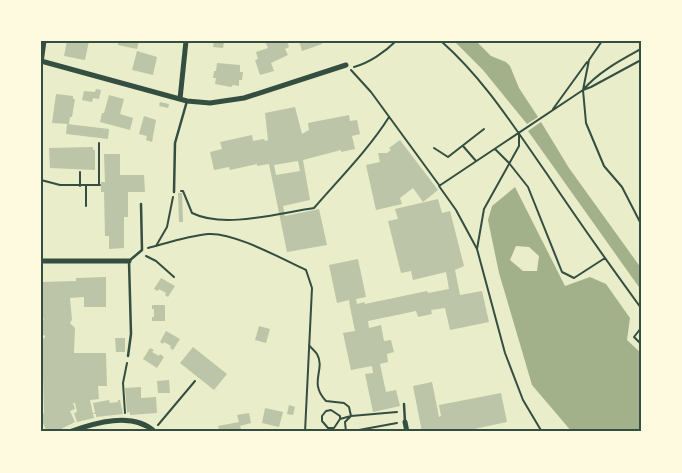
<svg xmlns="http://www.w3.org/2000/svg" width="682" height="473" font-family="Overpass,sans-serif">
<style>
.water{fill:#a3b18a;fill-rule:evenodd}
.building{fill:#bcc5a7;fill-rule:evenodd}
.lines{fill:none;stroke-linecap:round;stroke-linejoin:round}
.path{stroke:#344e41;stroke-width:2}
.service{stroke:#344e41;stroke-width:2.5}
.minor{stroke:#344e41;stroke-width:5}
.neatline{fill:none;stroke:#344e41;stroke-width:2}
</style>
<rect width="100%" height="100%" fill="#e9edc9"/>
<path class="water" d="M454,41H476L491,56L506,62L510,66L519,88L538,117L527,124L483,70Z
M541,122L569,168L641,268V290L528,131Z
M515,187L565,286L590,277L606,284L630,318L627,340L641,353V432H572L532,385L499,273L488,220L492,206ZM516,246L529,247L539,256L537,271H523L510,260Z"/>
<path class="building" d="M67,41H89L85,60L64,56Z
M118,41H139L137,49L118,45Z
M214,41L224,42L223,48L213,47Z
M265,41H287L289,47L285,49L288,55L271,63L274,71L260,75L255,60L258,59L256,52L268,48Z
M299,41H321L322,44L302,51Z
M137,51L157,57L153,75L132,70Z
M217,63L240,65V72H243L242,80H239V86L233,85L231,87L215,84L216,78H213L214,71H216Z
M96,89L101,90L99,99L93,98L92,102L82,100L84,91L95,92Z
M56,94L73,96V99H75L72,117H70L69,124L52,123Z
M109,95L124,99L120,114L133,118L130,130L100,122L102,113H104Z
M160,102L169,104L168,108L159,106Z
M295,107L302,134L309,130L308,123L349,115L350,121L357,120L360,134L352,136L355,149L341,152V150L303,160L310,200L283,206L285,216L319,209L327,245L287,252L269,164L257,166V164L230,170L229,167L214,170L210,152L222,149L220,142L252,135L253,141L264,139L265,141L268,140L265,113ZM298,161L300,171L276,175L274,165Z
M144,116L156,120L152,142L146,140L147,136L139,134Z
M67,124L109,129L108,139L66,134Z
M400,140L438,190L423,202L413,188L400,198L402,204L376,210L366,165L380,162L378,153H387L391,150L389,148Z
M93,147V150H95V170L50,168L49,148Z
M104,154H120V175H144L145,192H128V217H124V248L109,249V236H105L104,192H101V182H105Z
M178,193H182L183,222H179Z
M438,199L442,213L450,211L464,266L455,270L460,295L482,291L489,322L450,330L445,308L431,310L432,314L418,317L416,311L368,321L369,328L381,325L384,341L391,340L394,352L387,354L388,362L380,364L386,392L396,390L400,406L373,412L365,374L373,373L372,366L351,370L343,333L355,331L350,307L349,300L337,303L329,265L358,259L366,297L356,299L357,304L364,302L365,304L427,291L428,293L449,289L446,272L413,280L411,271L401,273L388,221L398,219L395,209Z
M106,277V307H84V297L70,298L72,320L70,323L75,328L74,353H106L107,386H98L99,399L90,400L93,414L95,412L93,403L109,400L110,403L118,402V400H120L123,414L96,417V414H93L94,418L77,422L74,413L77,412L75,403H73L75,409L70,411L75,422L55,432H47L41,419V415L44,413L42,339L45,338V335L42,336V320L44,319L42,316L43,312H41V282L76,281V278Z
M161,278L175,286L168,297L165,295L166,293L159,289L158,291L154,289Z
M152,305H165V321H152V317H154V309H152Z
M259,326L270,329L266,343L255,340Z
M166,331L180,339L173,350L170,348L171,346L164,342L163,344L160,342Z
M115,338H125V352H116Z
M193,347L227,374L214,390L180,363Z
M150,348L154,350L152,352L159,356L160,354L164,357L157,368L143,359Z
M169,380L170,393H158L157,381Z
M432,382L439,417L441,416L439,405L501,393L507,422L460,432H444V429L439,430V432H422L413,386Z
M141,387V398L156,397L157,413L130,415V412L127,413L125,388Z
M289,405L295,407L293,415L287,414Z
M265,408L283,412L279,427L262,423Z
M249,413L251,423L240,426L242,432H220L218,426L239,422L237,415Z"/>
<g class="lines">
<path class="path" d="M441,41C485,80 514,127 547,174C577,219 609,264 641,308
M602,41L589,60L583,90L586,123L604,166L622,187L641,224
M354,67C369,63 385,52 396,41
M351,70L371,92L439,185
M583,90L591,87L641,60
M553,109L587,62
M463,146L476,161
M434,148L448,157L484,129
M495,149L509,163L528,187L562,272L574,278L605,258
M41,180L60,185H100
M99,185V143
M80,186V172
M86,186V206
M181,191H183L192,213C224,229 279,213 314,208C339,179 369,149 389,117
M156,246L167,227L173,197
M148,248C167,243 188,236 208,234C234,232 282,259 306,270L312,288L305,432
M477,249L484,209L519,146V133
M146,256L156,261L174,277
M641,328L634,337L641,344
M309,345C311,348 315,351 317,354C326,370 308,382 326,401L344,403L349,407L351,416L340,419L334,428H328L322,421V416L326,411L331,410L340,416V419
M125,413L123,383L127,363
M158,425L195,381
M346,432L345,422L351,416L397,412
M348,432L397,423
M542,432L523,400L505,353L477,249L456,210L439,186L583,90C598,72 621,60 641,49"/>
<path class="service" d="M174,192L175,143L187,101
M128,356L131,334L129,261L142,250L141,204
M404,404L405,422"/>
<path class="minor" d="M41,61L187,101L210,103L244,98L346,65
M41,63L44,41
M180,99L186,41
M41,261H129
M405,422L407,432
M69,432C94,423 133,411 155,432"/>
</g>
<rect width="682" height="473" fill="none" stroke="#fefae0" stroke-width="85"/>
<rect x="42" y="42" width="598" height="388" class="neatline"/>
</svg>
